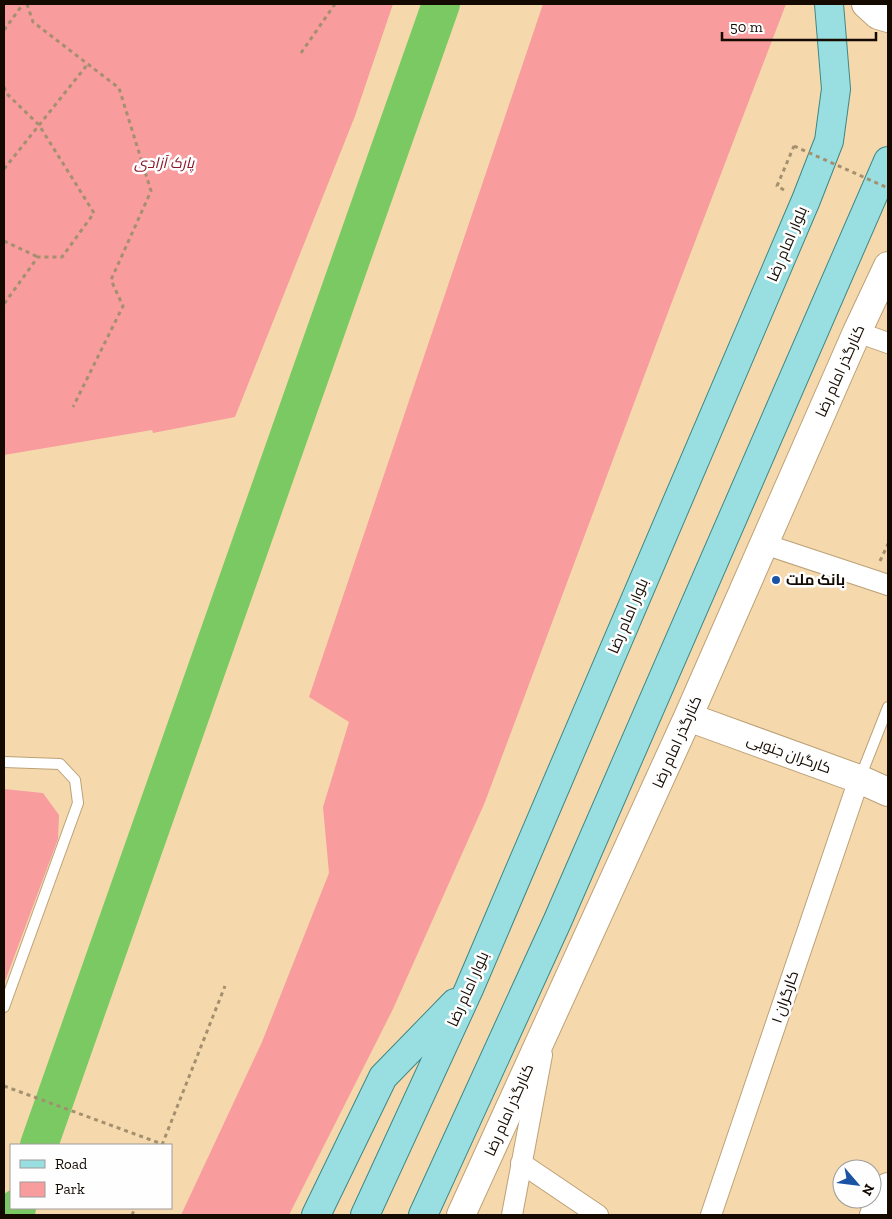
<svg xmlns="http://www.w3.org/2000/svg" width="892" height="1219" font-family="'Zilla Slab',Cairo,serif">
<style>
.green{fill:#f89c9e}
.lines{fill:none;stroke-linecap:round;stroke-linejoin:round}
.river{stroke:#7ac962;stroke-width:38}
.lane-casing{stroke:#bca177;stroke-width:12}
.street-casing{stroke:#bca177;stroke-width:22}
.secondary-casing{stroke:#bca177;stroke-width:30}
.primary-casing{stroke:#3e8786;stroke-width:30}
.path{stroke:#a48f6f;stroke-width:3;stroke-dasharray:4 4;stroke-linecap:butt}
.lane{stroke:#fff;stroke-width:10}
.street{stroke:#fff;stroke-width:20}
.secondary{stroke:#fff;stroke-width:28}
.primary{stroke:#99dfe2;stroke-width:28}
.path-bridge{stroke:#a48f6f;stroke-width:3;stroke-dasharray:4 4;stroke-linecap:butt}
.poi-dot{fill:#1b53a4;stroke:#fefefe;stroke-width:2}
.labels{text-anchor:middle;stroke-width:5;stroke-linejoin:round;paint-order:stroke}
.park-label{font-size:15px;font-style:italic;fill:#8b1529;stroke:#fefefe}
.street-label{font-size:15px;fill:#140a00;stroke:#fefefe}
.poi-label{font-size:15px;font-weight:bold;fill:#140a00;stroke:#fefefe;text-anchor:start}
</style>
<rect width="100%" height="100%" fill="#f5d9ad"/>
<path class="green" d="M4,4H393L355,116L235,417L153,433L152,430L4,455Z
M543,4H786L670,307L485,802L393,1009L289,1215H181L262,1042L329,873L323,807L349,722L309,697Z
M4,789L43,793L59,815L58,839L4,984Z"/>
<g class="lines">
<path class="river" d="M39,1145L441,4
M15,1215L17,1208"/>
<defs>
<path id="lane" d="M4,762L60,764L75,780L78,803L4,1007
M860,778L888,707"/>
<path id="street" d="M857,332L888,343
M764,544L888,585
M521,1163L598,1215
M512,1215L542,1055
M711,1215L859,779"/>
<path id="secondary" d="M866,4L878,15L888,18
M688,717L859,779L888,792
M461,1215L688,717L857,332L888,266
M874,1215L888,1187"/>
<path id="primary" d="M316,1215L383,1077L455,1003
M365,1215L469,989L806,200L829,141L836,89L829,4
M423,1215L557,922L888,161"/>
</defs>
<use href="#lane" class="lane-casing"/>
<use href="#street" class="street-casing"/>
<use href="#secondary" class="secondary-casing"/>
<use href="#primary" class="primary-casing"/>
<path class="path" d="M27,4L33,22L119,88L151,191L111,280L123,306L73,407
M4,30L23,4
M301,53L335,4
M4,87L6,93L39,125L94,213L62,257H38L4,304
M4,169L87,65
M784,190L777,186L794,146
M4,241L38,257
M880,561L888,544
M4,1086L162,1144
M162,1145L225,986
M132,1215L135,1208"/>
<use href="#lane" class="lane"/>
<use href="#street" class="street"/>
<use href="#secondary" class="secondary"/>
<use href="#primary" class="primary"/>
<path class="path-bridge" d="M794,146L888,188"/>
</g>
<circle class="poi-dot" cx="776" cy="580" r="5"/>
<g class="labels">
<g class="park-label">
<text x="164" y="168">پارک آزادی</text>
</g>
<g class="street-label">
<text transform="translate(787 244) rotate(-67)" y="5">بلوار امام رضا</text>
<text transform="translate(840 371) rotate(-66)" y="5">کنارگذر امام رضا</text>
<text transform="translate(628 616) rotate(-67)" y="5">بلوار امام رضا</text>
<text transform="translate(677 742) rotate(-66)" y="5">کنارگذر امام رضا</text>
<text transform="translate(789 754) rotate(20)" y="5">کارگران جنوبی</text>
<text transform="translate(468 989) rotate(-66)" y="5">بلوار امام رضا</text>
<text transform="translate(785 997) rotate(-71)" y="5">کارگران ۱</text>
<text transform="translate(509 1110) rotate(-66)" y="5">کنارگذر امام رضا</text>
</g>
<g class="poi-label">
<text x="786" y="585">بانک ملت</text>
</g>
</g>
<rect width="892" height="1219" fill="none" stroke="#140a00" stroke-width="10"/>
<rect x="10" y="1144" width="162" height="65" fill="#fefefe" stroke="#a09c98"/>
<rect x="20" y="1160" width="25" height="8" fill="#99dfe2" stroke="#a09c98"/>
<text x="55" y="1169" font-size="15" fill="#140a00">Road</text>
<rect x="20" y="1182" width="25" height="15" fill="#f89c9e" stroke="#a09c98"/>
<text x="55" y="1194" font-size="15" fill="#140a00">Park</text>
<g transform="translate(857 1184) rotate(118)"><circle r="24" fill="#fefefe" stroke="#a09c98"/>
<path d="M0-4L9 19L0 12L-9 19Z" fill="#1b53a4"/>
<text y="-8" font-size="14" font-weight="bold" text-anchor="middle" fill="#140a00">N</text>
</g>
<path d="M722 32v8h154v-8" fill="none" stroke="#140a00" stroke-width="2.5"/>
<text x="730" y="32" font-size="15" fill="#140a00" stroke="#fefefe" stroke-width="4" paint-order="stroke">50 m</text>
</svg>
